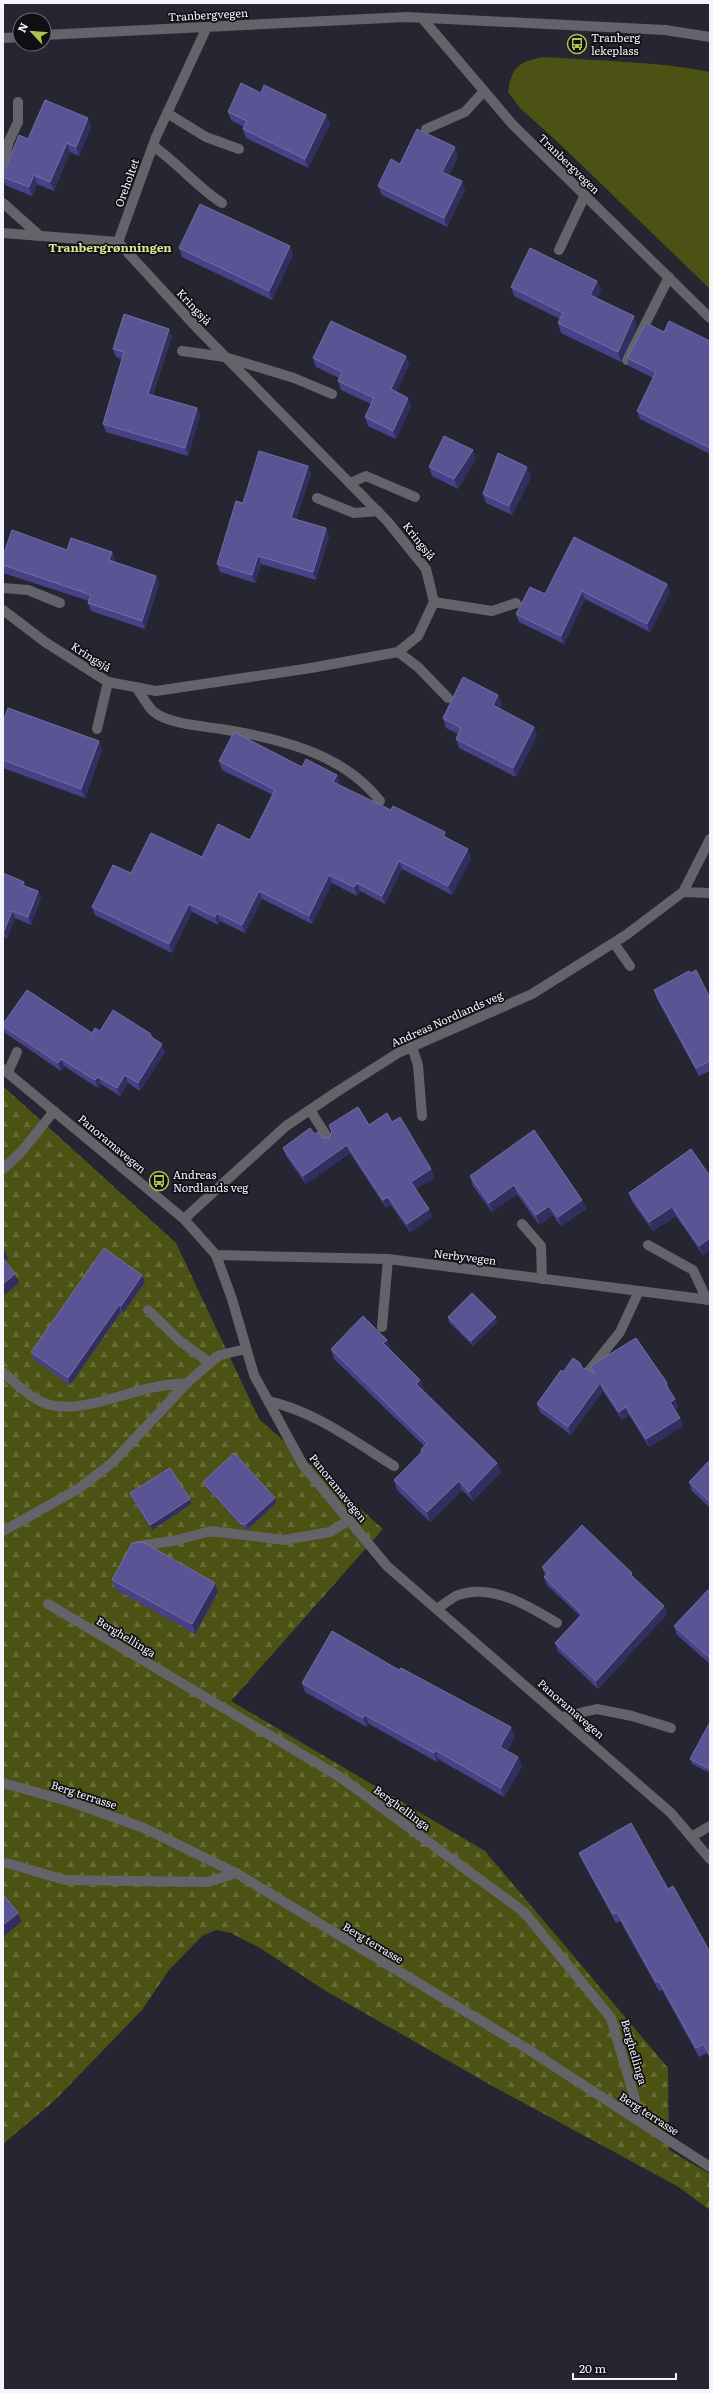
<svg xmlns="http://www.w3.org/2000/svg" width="713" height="2393" font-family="Literata,serif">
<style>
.forest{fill:url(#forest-firs)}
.park{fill:#4b5213}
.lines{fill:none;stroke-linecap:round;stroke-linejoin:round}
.service{stroke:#636369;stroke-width:10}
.minor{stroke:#636369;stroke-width:10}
.wall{fill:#494188}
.shaded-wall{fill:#332e60}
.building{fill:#5b5494;stroke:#736da4}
.labels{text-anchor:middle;stroke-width:3.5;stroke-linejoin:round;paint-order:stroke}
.street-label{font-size:11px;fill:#f4f4fc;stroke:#0f0f14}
.poi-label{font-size:11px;fill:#f4f4fc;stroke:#0f0f14;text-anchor:start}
.neighbourhood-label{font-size:12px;font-weight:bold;fill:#d8e497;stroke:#0f0f14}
</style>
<defs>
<pattern id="forest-firs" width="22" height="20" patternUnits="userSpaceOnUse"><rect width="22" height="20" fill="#4b5213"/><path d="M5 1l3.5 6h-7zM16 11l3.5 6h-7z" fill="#666c36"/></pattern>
</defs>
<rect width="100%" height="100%" fill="#252631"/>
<path class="forest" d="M3,1086L176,1243L259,1419L383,1529L231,1701L485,1851L668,2068L669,2150L710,2174V2210L677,2186L496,2088L326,1991L260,1948L231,1933L216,1930L202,1936L169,1970L142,2010L54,2101L3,2144Z"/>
<path class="park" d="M543,57C599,61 655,61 710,72V289L563,147L520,108L508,92C512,67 518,62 543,57Z"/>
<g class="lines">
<path class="service" d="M167,113L206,137L239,149
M426,129L465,112L484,91
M153,146C178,163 197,187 222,203
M3,164L9,141L18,122V102
M3,203L40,236
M559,250L585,195
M182,351L225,357L294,378L332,394
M627,360L669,277
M350,483L366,476L415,497
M317,498L354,513L378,511
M3,588L28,590L60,603
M434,602L492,611L516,603
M398,652L418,667L448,698
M136,687C141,694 147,706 154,712C169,724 202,726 221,729C278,738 343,753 380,801
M97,729L108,682
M614,943L630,966
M412,1047L418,1065L422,1116
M8,1072L17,1052
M310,1110L329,1140
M3,1169L22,1151L54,1111
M522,1224L541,1246L542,1279
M648,1245L693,1270L707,1300
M148,1310L180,1341L210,1363
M382,1327L388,1259
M589,1371L620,1332L639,1291
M3,1372C15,1383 31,1399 47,1404C77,1414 121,1394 151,1388C163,1385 175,1384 187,1383
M268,1401C314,1411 354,1441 394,1466
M3,1531L78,1489L112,1463L187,1383L210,1363L220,1355L246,1349
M138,1546L173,1541L211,1531L284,1540L330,1532L349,1520
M437,1609C443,1605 451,1598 458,1595C492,1583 529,1606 557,1623
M562,1717L597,1709L632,1716L671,1728
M691,1837L710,1826
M7,1863L65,1880L208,1882L236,1873"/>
<path class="minor" d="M422,18L513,125L710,318
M44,35L407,17L665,30L710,37
M3,38L20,37
M3,233L118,242
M118,242L156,137L207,27
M3,610L45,642L108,682L156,691L311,668L398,652L418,636L434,602L426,569L388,522L199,330L118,242
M683,892L710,893
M3,1069L184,1219L216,1255L232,1299L254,1375L303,1465L387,1566L671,1813L710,1859
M184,1219L286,1126L338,1091L398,1053L532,994L626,935L683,892L710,839
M216,1255L388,1259L710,1300
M48,1604L340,1777L524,1912L611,2018L642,2123
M3,1783L71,1802L144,1828L236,1873L526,2048L710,2167"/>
</g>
<path class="wall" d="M261,93L326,115L330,124L308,168L246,138L243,129L244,127L231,120L228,112Z
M91,127L79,156L70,152L54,191L37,184L32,196L5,185L3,179V174L28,139Z
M458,156L449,175L465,190L447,227L382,195L378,186Z
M290,246L293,255L272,300L182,257L179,248Z
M597,281L601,290L597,298L637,325L621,362L561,333L558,323L560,319L514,296L511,287Z
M664,332L710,341V454L640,419L637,411L653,378L629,366L627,358Z
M172,336L153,395L197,408L200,416L188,456L106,432L103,424L122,359L116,357L113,349Z
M406,356L409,365L396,392L411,406L396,439L368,426L365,417L371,404L341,390L338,381L339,378L316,367L313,358Z
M476,459L458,489L432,476L429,467Z
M308,466L311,474L296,519L326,528L329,536L316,580L261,564L255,583L220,572L217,564L243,503Z
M531,477L512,515L486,503L483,494Z
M67,550L112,552L115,560L114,562L159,584L145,629L91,611L88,603L89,601L3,573V556Z
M667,584L670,592L650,632L585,599L564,644L519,622L516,614L545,594Z
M502,704L499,709L534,727L537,736L516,777L459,748L456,739L458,734L446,728L443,718Z
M3,722L99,741L102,750L85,798L3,768Z
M219,761L302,767L337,775L340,784L339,785L447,839L471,858L452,895L402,869L385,904L360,891L357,896L332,883L312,924L262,899L245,933L220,921L218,925L192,912L172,953L95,915L92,907L131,873L202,857L250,840L273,795L222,770Z
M3,873L24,882L25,886L38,891L41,898L31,925L15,918L7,938L3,937Z
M654,990L710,998V1071L699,1076L657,999Z
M3,1024L92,1033L100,1031L151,1034L152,1038L165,1052L140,1091L128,1083L120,1096L101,1084L98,1088L64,1066L61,1071L5,1033L3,1029Z
M392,1122L431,1169L434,1178L415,1189L429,1209L432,1217L410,1232L391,1205L386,1208L350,1153L306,1184L286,1156L283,1148L315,1134L323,1138H329L332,1133L329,1125H369Z
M470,1176L582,1200L586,1209L561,1226L553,1215L539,1225L517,1194L492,1212L473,1186Z
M710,1176V1250L703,1255L676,1216L653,1231L632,1202L629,1193Z
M142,1275L145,1282L123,1313L121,1312L70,1385L34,1360L31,1352Z
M448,1317H496L497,1322L473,1346L449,1322Z
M387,1340L390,1349L420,1380L424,1389L423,1390L497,1463L501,1472L473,1501L462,1490L430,1522L397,1490L394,1480L421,1452V1450L424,1446L334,1359L331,1349Z
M591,1367L667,1383L670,1391L675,1399L678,1407L674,1410L680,1418L683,1426L649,1447L629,1415L622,1420L603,1391L571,1435L540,1412L537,1404L563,1372L582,1368L593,1372Z
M710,1460V1508L692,1491L689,1482Z
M203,1482L275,1498L276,1503L248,1529L243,1528L205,1486Z
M130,1493L190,1499L191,1504L152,1530L132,1498Z
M542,1567L634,1578L664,1606L667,1614L598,1689L558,1651L555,1643L580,1616L547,1585L544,1577L545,1576Z
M112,1580L215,1583L218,1592L195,1634L115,1589Z
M710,1592V1664L677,1635L674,1626Z
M302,1683L515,1736L507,1751L518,1757L522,1766L504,1797L438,1759L437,1762L369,1724L367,1727L305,1692Z
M710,1722V1773L692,1764L690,1759Z
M579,1853L668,1889L710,1952V2059L707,2053L699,2057L662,1990L659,1991L620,1921L616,1923L583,1862Z"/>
<path class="shaded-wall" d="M326,115L330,124L308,168L305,159Z
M88,118L91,127L79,156L76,147Z
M67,143L70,152L54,191L50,182Z
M455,147L458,156L446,181L442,172Z
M34,175L37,184L32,196L29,187Z
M462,181L465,190L447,227L444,218Z
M290,246L293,255L272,300L269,291Z
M597,281L601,290L594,304L590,295Z
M634,316L637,325L621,362L618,352Z
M169,329L172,336L151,402L148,394Z
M406,356L409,365L394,398L391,389Z
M408,398L411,406L396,439L393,431Z
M197,408L200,416L188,456L185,448Z
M473,450L476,459L458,489L454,479Z
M308,466L311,474L294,526L291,518Z
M527,467L531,477L512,515L509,506Z
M3,513L5,518L3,524Z
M326,528L329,536L316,580L313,572Z
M112,552L115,560L112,568L109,560Z
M258,556L261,564L255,583L252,575Z
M156,576L159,584L145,629L142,621Z
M667,584L670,592L650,632L647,624Z
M582,591L585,599L564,644L561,636Z
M498,695L502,704L496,715L493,705Z
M534,727L537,736L516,777L513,768Z
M99,741L102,750L85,798L81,789Z
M337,775L340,784L336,791L333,782Z
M445,832L448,840L443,836Z
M468,849L471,858L452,895L448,886Z
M399,861L402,869L385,904L382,896Z
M329,875L332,883L312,924L309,916Z
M357,883L360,891L357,896L354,887Z
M38,891L41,898L31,925L28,917Z
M259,891L262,899L245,933L242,925Z
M189,904L192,912L172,953L169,944Z
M12,911L15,918L7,938L4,931Z
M217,913L220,921L218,925L215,917Z
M162,1044L165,1052L140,1091L138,1083Z
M61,1059L64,1066L61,1071L58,1063Z
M125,1075L128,1083L120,1096L117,1088Z
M98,1077L101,1084L98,1088L95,1080Z
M347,1145L350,1153L306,1184L303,1176Z
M431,1169L434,1178L414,1190L411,1182Z
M514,1185L517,1194L492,1212L489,1203Z
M388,1197L391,1205L386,1208L383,1200Z
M582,1200L586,1209L561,1226L558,1217Z
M549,1206L553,1215L539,1225L536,1215Z
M672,1207L676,1216L653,1231L649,1222Z
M429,1209L432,1217L410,1232L407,1224Z
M710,1238V1250L703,1255L699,1246Z
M5,1250L8,1259L3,1263V1252Z
M15,1274L19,1283L3,1296V1284Z
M142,1275L145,1282L123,1313L121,1306Z
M119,1305L121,1312L70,1385L68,1378Z
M496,1317L497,1322L473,1346L471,1341Z
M387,1340L390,1349L386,1352L383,1343Z
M420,1380L424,1389L420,1393L416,1384Z
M600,1383L603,1391L571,1435L568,1427Z
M675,1399L678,1407L673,1410L670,1402Z
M626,1407L629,1415L622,1420L619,1412Z
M680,1418L683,1426L649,1447L646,1439Z
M497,1463L501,1472L473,1501L469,1492Z
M459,1481L462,1490L430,1522L427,1512Z
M275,1498L276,1503L248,1529L246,1524Z
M190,1499L191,1504L152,1530L150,1525Z
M215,1583L218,1592L195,1634L192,1624Z
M664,1606L667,1614L598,1689L596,1681Z
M365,1715L369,1724L367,1727L363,1718Z
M511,1727L515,1736L504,1756L500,1747Z
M435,1750L438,1759L437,1762L434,1753Z
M518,1757L522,1766L504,1797L501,1788Z
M18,1913L21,1922L3,1937V1925Z"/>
<path class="building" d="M241,83L261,93L264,85L326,115L305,159L243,129L247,121L228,112Z
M45,100L88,118L76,147L67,143L50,182L34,175L29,187L3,177V174L19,135L28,139Z
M417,129L455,147L442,172L462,181L444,218L378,186L391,159L400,164Z
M200,204L290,246L269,291L179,248Z
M530,248L597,281L590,295L634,316L618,352L558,323L563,313L511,287Z
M124,314L169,329L148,394L197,408L185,448L103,424L124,352L113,349Z
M331,321L406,356L391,389L408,398L393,431L365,417L374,398L338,381L342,372L313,358Z
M669,321L710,341V393L709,394L710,395V448L637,411L656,372L627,358L646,323L664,332Z
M444,436L473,450L454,479L429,467Z
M259,451L308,466L291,518L326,528L313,572L258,556L252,575L217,564L236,501L243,503Z
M498,453L527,467L509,506L483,494Z
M12,530L67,550L71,538L112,552L109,560L156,576L142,621L88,603L91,595L3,565V556Z
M574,537L667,584L647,624L582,591L561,636L516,614L530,587L545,594Z
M463,677L498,695L493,705L534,727L513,768L456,739L461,728L443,718Z
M8,708L99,741L81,789L3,760V722Z
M234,732L302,767L306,759L337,775L333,782L391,810L393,806L445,832L443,836L468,849L448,886L399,861L382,896L357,883L354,887L329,875L309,916L259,891L242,925L217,913L215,917L189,904L169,944L92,907L113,865L131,873L151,833L202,857L218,824L250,840L275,790L219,761Z
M3,873L24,882L22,885L38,891L28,917L12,911L4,931L3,930Z
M696,970L710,998V1061L696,1068L654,990L689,971L691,973Z
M27,990L92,1033L95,1028L100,1031L113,1010L151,1034L150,1036L162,1044L138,1083L125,1075L117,1088L98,1077L95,1080L61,1059L58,1063L3,1026V1024Z
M358,1107L369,1125L387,1113L392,1122L400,1117L431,1169L411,1182L429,1209L407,1224L388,1197L383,1200L347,1145L303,1176L283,1148L310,1128L315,1134L318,1132L323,1138H329L332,1132L329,1125Z
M534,1130L582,1200L558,1217L549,1206L536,1215L514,1185L489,1203L470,1176Z
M691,1149L710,1176V1238L699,1246L672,1207L649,1222L629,1193Z
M104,1248L142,1275L121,1306L119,1305L68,1378L31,1352Z
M3,1258L15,1274L3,1284Z
M472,1293L496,1317L471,1341L448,1317Z
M363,1316L387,1340L383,1343L420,1380L416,1384L497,1463L469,1492L459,1481L427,1512L394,1480L422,1452L421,1450L427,1443L331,1349Z
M636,1338L667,1383L665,1384L675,1399L670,1402L680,1418L646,1439L626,1407L619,1412L600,1383L568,1427L537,1404L561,1370L563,1372L573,1358L580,1363L582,1368L588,1369L595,1374L591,1367L592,1365Z
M234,1453L275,1498L246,1524H241L203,1482Z
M710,1460V1500L709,1501L689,1482Z
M170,1468L190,1499L150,1525L130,1493Z
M582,1525L632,1573L631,1575L664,1606L596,1681L555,1643L582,1614L544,1577L548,1573L542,1567Z
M143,1542L215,1583L192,1624L112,1580L132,1543Z
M708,1590L710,1592V1658L674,1626Z
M332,1631L399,1670L401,1668L511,1727L500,1747L518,1757L501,1788L435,1750L434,1753L365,1715L363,1718L302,1683Z
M710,1722V1769L690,1759Z
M631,1823L668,1889L673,1886L710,1952V2056L703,2044L696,2048L659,1981L656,1982L617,1912L613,1914L579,1853Z
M3,1894L18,1913L3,1925Z"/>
<defs>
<symbol id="bus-ring" viewBox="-11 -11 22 22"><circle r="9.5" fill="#0f0f14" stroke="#b3c24b" stroke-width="1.5"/><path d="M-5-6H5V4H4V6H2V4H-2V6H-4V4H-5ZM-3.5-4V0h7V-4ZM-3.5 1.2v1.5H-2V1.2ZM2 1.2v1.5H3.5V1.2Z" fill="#b3c24b"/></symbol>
</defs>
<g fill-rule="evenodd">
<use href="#bus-ring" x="566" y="33" width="22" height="22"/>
<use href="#bus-ring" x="148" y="1170" width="22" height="22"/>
</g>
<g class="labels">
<g class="street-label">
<text transform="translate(208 15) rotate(-3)" y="4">Tranbergvegen</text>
<text transform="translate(569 164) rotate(44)" y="4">Tranbergvegen</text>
<text transform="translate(127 183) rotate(-70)" y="4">Oreholtet</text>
<text transform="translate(194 307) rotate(47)" y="4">Kringsjå</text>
<text transform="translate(419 541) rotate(52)" y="4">Kringsjå</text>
<text transform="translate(91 657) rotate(32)" y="4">Kringsjå</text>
<text transform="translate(447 1019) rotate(-24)" y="4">Andreas Nordlands veg</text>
<text transform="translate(112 1144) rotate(40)" y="4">Panoramavegen</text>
<text transform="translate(465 1257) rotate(7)" y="4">Nerbyvegen</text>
<text transform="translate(338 1488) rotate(51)" y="4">Panoramavegen</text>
<text transform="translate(126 1637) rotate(31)" y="4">Berghellinga</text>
<text transform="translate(571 1709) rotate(41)" y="4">Panoramavegen</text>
<text transform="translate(84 1795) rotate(18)" y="4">Berg terrasse</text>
<text transform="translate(402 1808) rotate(36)" y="4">Berghellinga</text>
<text transform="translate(373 1943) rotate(31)" y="4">Berg terrasse</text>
<text transform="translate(634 2052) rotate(74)" y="4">Berghellinga</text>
<text transform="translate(649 2114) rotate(33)" y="4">Berg terrasse</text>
</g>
<g class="poi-label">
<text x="591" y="42">Tranberg<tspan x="591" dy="13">lekeplass</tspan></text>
<text x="173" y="1179">Andreas<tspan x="173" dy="13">Nordlands veg</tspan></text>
</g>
<g class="neighbourhood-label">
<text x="110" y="252">Tranbergrønningen</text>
</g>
</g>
<rect width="713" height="2393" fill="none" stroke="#f4f4fc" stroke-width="8"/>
<g transform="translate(32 32) rotate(296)"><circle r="19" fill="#0f0f14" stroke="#6b6b71"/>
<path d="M0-3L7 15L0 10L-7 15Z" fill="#b3c24b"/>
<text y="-6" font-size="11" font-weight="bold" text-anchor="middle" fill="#f4f4fc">N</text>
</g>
<path d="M573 2373v6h103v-6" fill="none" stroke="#f4f4fc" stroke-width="2"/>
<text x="579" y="2373" font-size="12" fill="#f4f4fc" stroke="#0f0f14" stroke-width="3" paint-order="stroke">20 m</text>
</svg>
